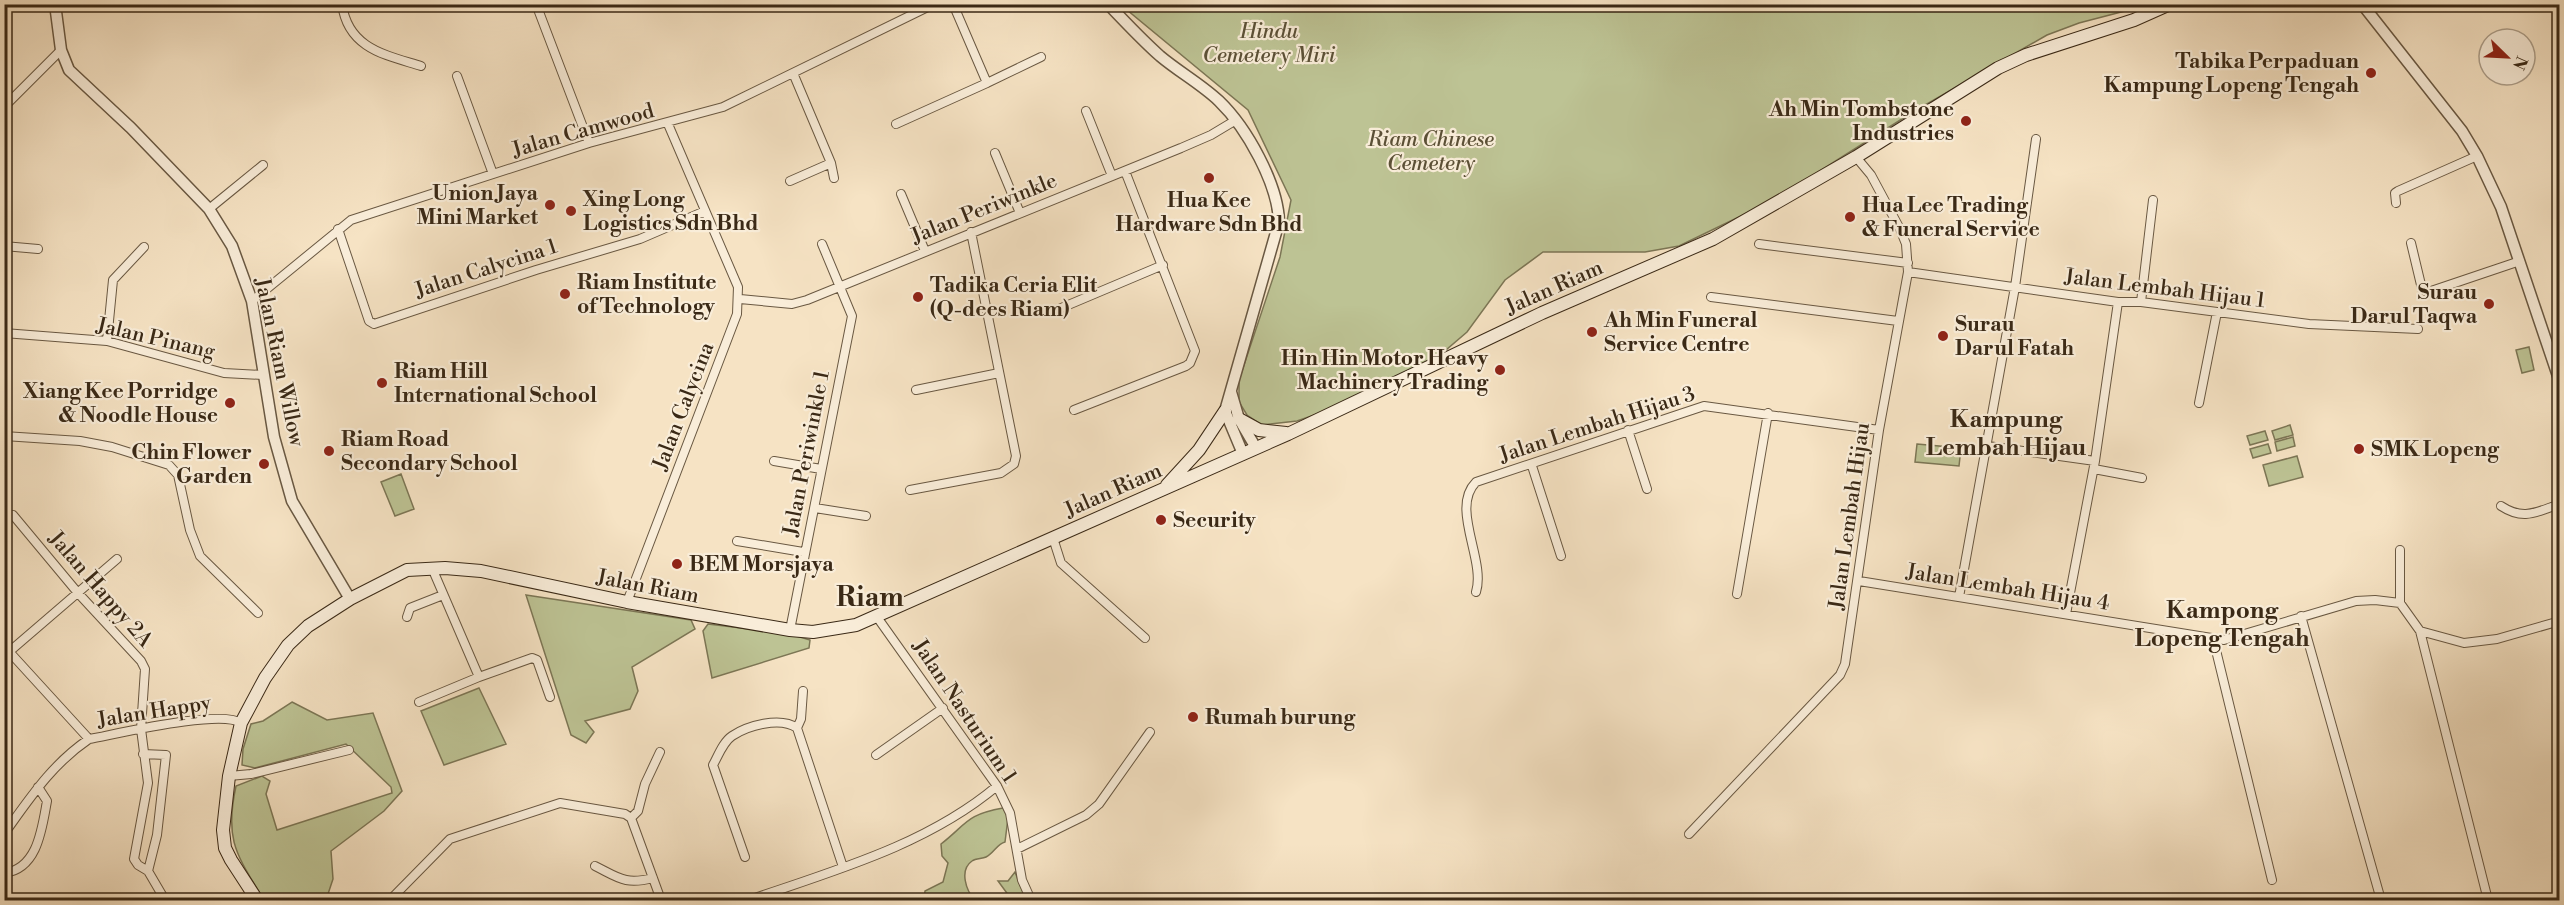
<svg xmlns="http://www.w3.org/2000/svg" width="2564" height="905" font-family="'Libre Bodoni',serif">
<style>
.green{fill:#bdc394;stroke:#7c7655;stroke-width:1.5}
.lines{fill:none;stroke-linecap:round;stroke-linejoin:round}
.minor-casing{stroke:#695842;stroke-width:10}
.tertiary-casing{stroke:#695842;stroke-width:13}
.secondary-casing{stroke:#3a2916;stroke-width:14}
.minor{stroke:#f9edd9;stroke-width:8}
.tertiary{stroke:#f9edd9;stroke-width:10}
.secondary{stroke:#f9edd9;stroke-width:12}
.poi-dot{fill:#8f2418;stroke:#f9edd9;stroke-width:2}
.labels{text-anchor:middle;stroke-width:4.5;stroke-linejoin:round;paint-order:stroke}
.park-label{font-size:21px;font-style:italic;fill:#5b5036;stroke:#f9edd9}
.poi-label{font-size:21px;font-weight:bold;fill:#3a2916;stroke:#f9edd9;text-anchor:start}
.street-label{font-size:21px;fill:#3a2916;stroke:#f9edd9}
.quarter-label{font-size:24px;font-weight:bold;fill:#3a2916;stroke:#f9edd9}
.district-label{font-size:27px;font-weight:bold;fill:#3a2916;stroke:#f9edd9}
</style>
<rect width="100%" height="100%" fill="#f6e3c4"/>
<filter id="stains"><feTurbulence type="fractalNoise" baseFrequency=".00333" numOctaves="4"/><feColorMatrix values="0 0 0 0 .2 0 0 0 0 .09 0 0 0 0 .02 0 0 0 .5 -.17"/></filter>
<radialGradient id="worn" r=".72"><stop offset=".6" stop-color="#630" stop-opacity="0"/><stop offset="1" stop-color="#630" stop-opacity=".3"/></radialGradient>
<path class="green" d="M1121,5H2148L2079,23L2047,35L1913,112L1774,200L1679,246L1645,252H1543L1505,280L1467,332L1433,361L1349,403L1297,421L1262,425L1247,415L1239,402V380L1280,257L1291,200L1248,110Z
M2529,347L2534,370L2522,373L2516,350Z
M2290,425L2293,435L2275,440L2272,431Z
M2265,431L2268,440L2250,445L2247,436Z
M2293,437L2295,446L2277,451L2275,442Z
M1917,444L1961,448L1959,466L1915,462Z
M2268,444L2271,453L2253,458L2250,449Z
M2297,456L2303,477L2269,486L2263,465Z
M401,474L414,509L395,516L381,482Z
M526,595L691,620L695,629L632,667L638,691L630,709L585,721L594,732L586,743L571,735Z
M708,624L790,634L810,640L809,648L712,678L703,631Z
M479,688L506,744L444,765L421,711Z
M292,702L327,720L373,713L402,791L384,811L331,851L333,879L326,900H264C237,855 224,841 236,786L262,776L270,781L266,794L277,830L392,793L391,787L346,744L255,768L242,765L243,749L251,724L263,721Z
M1003,808L1008,818L1005,842C997,844 994,853 986,857C982,859 976,858 972,861C959,870 966,891 975,900H924L925,891L943,882L948,863L942,856L941,844C968,823 965,815 1003,808Z
M1015,872L1026,900H1012L998,881H1008Z"/>
<g class="lines">
<defs>
<path id="minor" d="M342,4C348,49 386,55 421,66
M536,4L589,143
M55,7L79,5
M670,7L676,4
M793,73L831,163L834,178
M457,76L493,174
M987,83L1041,57
M4,107L61,50
M1086,111L1112,176
M896,124L987,83L953,4
M995,153L1020,213
M790,181L831,163
M901,194L925,251
M2396,203L2395,193L2398,191L2477,156
M209,209L263,165
M338,229L369,321L374,324L536,270L640,239L705,211
M2411,243L2422,289L2428,292L2520,261
M1759,244L1908,263
M4,246L38,249
M1908,272L2118,302H2141L2309,324L2418,329
M1711,297L1898,321
M740,299L792,304L807,300L1181,148L1211,135L1236,120
M252,301L351,220L589,143L723,107L934,4
M2141,302L2153,200
M1054,311L1163,265
M4,333L107,341L224,373L263,375
M107,341L113,280L144,247
M916,390L999,373
M2199,403L2217,312
M1074,410L1186,366L1190,363L1195,351L1125,171
M1628,430L1647,489
M4,436L80,441L112,447L169,465L178,475L190,530L200,556L258,613
M1988,446L2095,461
M774,461L821,469
M1532,466L1561,556
M2094,469L2142,478
M910,490L1001,473L1014,464L1016,456L971,232
M2501,506C2524,521 2536,512 2560,504
M815,508L866,516
M13,515L78,593L141,661L145,669L141,729L148,783L134,859L138,865L148,871L165,900
M1053,538L1061,563L1145,638
M737,541L803,552
M432,568L479,677L532,658L537,660L550,697
M1859,581L2224,640L2356,601L2375,600L2400,603L2420,631L2464,643L2497,639L2560,621
M1476,592C1486,560 1450,508 1476,482L1704,406L1879,430
M1737,594L1768,413
M1959,597L2015,287L2036,139
M627,602L737,314L738,287L668,124
M2400,603V550
M2066,614L2095,461L2118,302
M2301,616L2381,900
M407,617L410,608L443,595
M877,617L997,786L1010,813L1022,880L1031,900
M790,630L852,316L822,244
M2420,631L2488,900
M2213,638L2272,880
M4,646L89,739C117,734 221,709 241,723
M10,651L117,559
M419,702L479,677
M797,728L801,719L803,691
M143,754L166,755L157,835L148,871
M876,755L943,708
M229,776L251,774L349,750
M631,818L638,811L645,784L660,752
M4,834C30,798 52,764 89,739
M1689,834L1840,675L1845,664L1879,430L1908,272L1906,244L1900,229L1871,175L1856,157
M1017,849L1086,815L1099,804L1150,732
M745,857L713,765C718,756 723,742 732,736C747,726 780,716 797,728L843,867
M595,866C619,878 625,885 653,878
M4,873C38,869 42,828 47,801L38,787
M390,900L450,839L560,803L625,814L631,818L661,900
M749,900C833,871 927,845 997,786"/>
<path id="tertiary" d="M55,4L61,50L69,70L131,128L209,209L232,246L252,301L274,437L292,501L350,599
M1108,4C1125,22 1142,40 1160,56C1179,72 1201,84 1219,101C1247,128 1278,184 1279,222L1225,411L1243,454
M2362,4L2462,131L2477,156L2501,207L2560,382
M1231,392L1239,419L1256,448"/>
<path id="secondary" d="M1239,419L1259,430L1286,433
M1167,485L1199,450L1225,411
M257,900L231,860L225,848L223,830L229,776L241,723L265,678L288,645L308,626L350,599L407,570L445,568L481,571L627,602L790,630L813,632L856,625L1288,434L1542,313L1713,239L1856,157L1998,68L2026,55L2134,20L2170,4"/>
</defs>
<use href="#minor" class="minor-casing"/>
<use href="#tertiary" class="tertiary-casing"/>
<use href="#secondary" class="secondary-casing"/>
<use href="#minor" class="minor"/>
<use href="#tertiary" class="tertiary"/>
<use href="#secondary" class="secondary"/>
</g>
<g class="poi-dot">
<circle cx="2371" cy="73" r="6"/>
<circle cx="1966" cy="121" r="6"/>
<circle cx="1209" cy="178" r="6"/>
<circle cx="550" cy="205" r="6"/>
<circle cx="571" cy="211" r="6"/>
<circle cx="1850" cy="217" r="6"/>
<circle cx="565" cy="294" r="6"/>
<circle cx="918" cy="297" r="6"/>
<circle cx="2489" cy="304" r="6"/>
<circle cx="1592" cy="332" r="6"/>
<circle cx="1943" cy="336" r="6"/>
<circle cx="1500" cy="370" r="6"/>
<circle cx="382" cy="383" r="6"/>
<circle cx="230" cy="403" r="6"/>
<circle cx="2359" cy="449" r="6"/>
<circle cx="329" cy="451" r="6"/>
<circle cx="264" cy="464" r="6"/>
<circle cx="1161" cy="520" r="6"/>
<circle cx="677" cy="564" r="6"/>
<circle cx="1193" cy="717" r="6"/>
</g>
<g class="labels">
<g class="park-label">
<text x="1269" y="38">Hindu<tspan x="1269" dy="24">Cemetery Miri</tspan></text>
<text x="1431" y="146">Riam Chinese<tspan x="1431" dy="24">Cemetery</tspan></text>
</g>
<g class="poi-label">
<text x="2359" y="68" text-anchor="end">Tabika Perpaduan<tspan x="2359" dy="24">Kampung Lopeng Tengah</tspan></text>
<text x="1954" y="116" text-anchor="end">Ah Min Tombstone<tspan x="1954" dy="24">Industries</tspan></text>
<text x="538" y="200" text-anchor="end">Union Jaya<tspan x="538" dy="24">Mini Market</tspan></text>
<text x="583" y="206">Xing Long<tspan x="583" dy="24">Logistics Sdn Bhd</tspan></text>
<text x="1209" y="207" text-anchor="middle">Hua Kee<tspan x="1209" dy="24">Hardware Sdn Bhd</tspan></text>
<text x="1862" y="212">Hua Lee Trading<tspan x="1862" dy="24">&amp; Funeral Service</tspan></text>
<text x="577" y="289">Riam Institute<tspan x="577" dy="24">of Technology</tspan></text>
<text x="930" y="292">Tadika Ceria Elit<tspan x="930" dy="24">(Q-dees Riam)</tspan></text>
<text x="2477" y="299" text-anchor="end">Surau<tspan x="2477" dy="24">Darul Taqwa</tspan></text>
<text x="1604" y="327">Ah Min Funeral<tspan x="1604" dy="24">Service Centre</tspan></text>
<text x="1955" y="331">Surau<tspan x="1955" dy="24">Darul Fatah</tspan></text>
<text x="1488" y="365" text-anchor="end">Hin Hin Motor Heavy<tspan x="1488" dy="24">Machinery Trading</tspan></text>
<text x="394" y="378">Riam Hill<tspan x="394" dy="24">International School</tspan></text>
<text x="218" y="398" text-anchor="end">Xiang Kee Porridge<tspan x="218" dy="24">&amp; Noodle House</tspan></text>
<text x="341" y="446">Riam Road<tspan x="341" dy="24">Secondary School</tspan></text>
<text x="2371" y="456">SMK Lopeng</text>
<text x="252" y="459" text-anchor="end">Chin Flower<tspan x="252" dy="24">Garden</tspan></text>
<text x="1173" y="527">Security</text>
<text x="689" y="571">BEM Morsjaya</text>
<text x="1205" y="724">Rumah burung</text>
</g>
<g class="street-label">
<text transform="translate(583 130) rotate(-16)" y="7">Jalan Camwood</text>
<text transform="translate(984 208) rotate(-22)" y="7">Jalan Periwinkle</text>
<text transform="translate(486 268) rotate(-18)" y="7">Jalan Calycina 1</text>
<text transform="translate(1554 287) rotate(-24)" y="7">Jalan Riam</text>
<text transform="translate(2165 288) rotate(7)" y="7">Jalan Lembah Hijau 1</text>
<text transform="translate(156 338) rotate(13)" y="7">Jalan Pinang</text>
<text transform="translate(280 362) rotate(78)" y="7">Jalan Riam Willow</text>
<text transform="translate(683 406) rotate(-69)" y="7">Jalan Calycina</text>
<text transform="translate(1597 424) rotate(-18)" y="7">Jalan Lembah Hijau 3</text>
<text transform="translate(806 453) rotate(-79)" y="7">Jalan Periwinkle 1</text>
<text transform="translate(1113 490) rotate(-24)" y="7">Jalan Riam</text>
<text transform="translate(1849 516) rotate(-82)" y="7">Jalan Lembah Hijau</text>
<text transform="translate(648 586) rotate(11)" y="7">Jalan Riam</text>
<text transform="translate(2008 587) rotate(9)" y="7">Jalan Lembah Hijau 4</text>
<text transform="translate(101 589) rotate(49)" y="7">Jalan Happy 2A</text>
<text transform="translate(154 711) rotate(-9)" y="7">Jalan Happy</text>
<text transform="translate(965 711) rotate(56)" y="7">Jalan Nasturium 1</text>
</g>
<g class="quarter-label">
<text x="2006" y="427">Kampung<tspan x="2006" dy="28">Lembah Hijau</tspan></text>
<text x="2222" y="618">Kampong<tspan x="2222" dy="28">Lopeng Tengah</tspan></text>
</g>
<g class="district-label">
<text x="870" y="606">Riam</text>
</g>
</g>
<rect width="2564" height="905" fill="none" stroke="#f6e3c4" stroke-width="24"/>
<rect x="6" y="6" width="2552" height="893" fill="none" stroke="#3a2916" stroke-width="3"/>
<rect x="12" y="12" width="2540" height="881" fill="none" stroke="#3a2916" stroke-width="1.5"/>
<g transform="translate(2507 57) rotate(114)"><circle r="28" fill="#f9edd9" stroke="#ad9f8b" stroke-width="1.5"/>
<path d="M0-4.5L10 22L0 15L-10 22Z" fill="#8f2418"/>
<text y="-9" font-size="16" font-weight="bold" text-anchor="middle" fill="#3a2916">N</text>
</g>
<rect width="100%" height="100%" filter="url(#stains)"/>
<rect width="100%" height="100%" fill="url(#worn)"/>
</svg>
